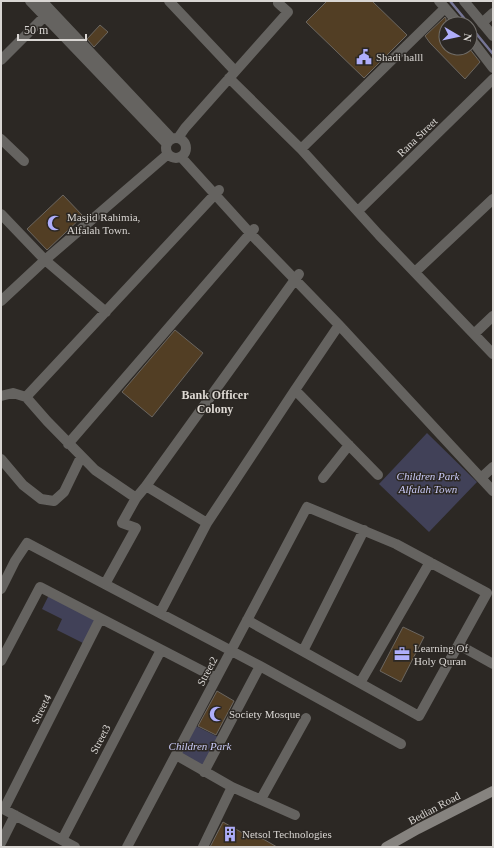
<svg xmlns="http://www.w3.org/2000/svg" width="494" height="848" font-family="Georgia,serif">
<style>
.green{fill:#414158}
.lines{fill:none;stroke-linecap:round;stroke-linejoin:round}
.stream{stroke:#757595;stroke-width:2.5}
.building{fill:#523e24;stroke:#6b6660}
.minor{stroke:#656360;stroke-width:10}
.tertiary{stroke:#656360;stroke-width:10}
.secondary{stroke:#86837f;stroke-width:10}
.labels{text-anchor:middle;stroke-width:3;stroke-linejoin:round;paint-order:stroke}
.poi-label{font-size:11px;fill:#d9d6d3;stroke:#2c2824;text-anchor:start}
.street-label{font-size:11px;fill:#d9d6d3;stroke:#2c2824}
.park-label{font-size:11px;font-style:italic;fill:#c9caf7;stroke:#2c2824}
.neighbourhood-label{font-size:12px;font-weight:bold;fill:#ded9d3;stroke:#2c2824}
</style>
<rect width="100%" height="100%" fill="#2c2824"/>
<path class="green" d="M427,433L477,482L429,532L379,484Z
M49,595L97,620L85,644L57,630L62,619L42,609Z
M194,725L220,738L205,767L180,753Z"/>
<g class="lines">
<path class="stream" d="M450,1L469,24
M470,26L493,54"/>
</g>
<path class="building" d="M327,1H372L407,35L364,78L306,22Z
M445,17L446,19V48H469L480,62L465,79L430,43L425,36Z
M100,25L108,32L94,47L87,39Z
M63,195L83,216L47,250L27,229Z
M175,330L203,353L152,417L122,392Z
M403,627L424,637L401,682L380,671Z
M217,691L234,701L216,735L198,726Z
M223,822L248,836L251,832L277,847H210Z"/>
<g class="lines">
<path class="minor" d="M30,1L167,144
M42,1L172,139
M169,1L235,71
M439,1L459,24
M482,23L493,13
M470,38L493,68
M1,60L49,12
M229,78L301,149L379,235L493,354
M178,138L185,128L288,12L278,3L279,1
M166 148a10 10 0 1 1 20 0a10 10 0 1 1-20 0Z
M1,139L24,161
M301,149L445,8
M181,157L250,233L339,325L493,491
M358,211L493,79
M1,214L45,260L106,312
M415,272L493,199
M1,301L45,260L168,154
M474,334L493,316
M295,390L378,475
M1,396L13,393L26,397L47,421L95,470L136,498
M26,397L219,190
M68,444L254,229
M1,459L23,485L41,499L54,501L64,492L81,457
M323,478L349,445
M481,478L493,467
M146,486L207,523
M105,584L136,528L122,523L136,498L146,486L299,274
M1,589L15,561L27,543L260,666L401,744
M160,613L207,523L295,390L339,325
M459,645L493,664
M303,651L364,530
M1,661L40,587L216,678
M360,683L430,562
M176,755L232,787L295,815
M204,772L260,666
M261,799L306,718
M1,808L75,847
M4,809L100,619
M62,840L161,650
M1,843L15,815
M127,847L307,507L396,544L487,593L419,716L247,620
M203,847L232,787"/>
<path class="tertiary" d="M464,1L493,36"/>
<path class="secondary" d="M386,847L418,829L493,791"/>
</g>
<defs>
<symbol id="civic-bare" viewBox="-9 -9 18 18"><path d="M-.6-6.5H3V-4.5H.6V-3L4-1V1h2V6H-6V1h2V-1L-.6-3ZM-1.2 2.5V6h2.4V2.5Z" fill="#afaefa" stroke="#2c2824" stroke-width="2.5" paint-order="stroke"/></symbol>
<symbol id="mosque-bare" viewBox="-9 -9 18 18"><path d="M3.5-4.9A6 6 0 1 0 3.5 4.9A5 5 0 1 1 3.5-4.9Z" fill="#afaefa" stroke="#2c2824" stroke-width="2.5" paint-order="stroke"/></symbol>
<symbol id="office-bare" viewBox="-9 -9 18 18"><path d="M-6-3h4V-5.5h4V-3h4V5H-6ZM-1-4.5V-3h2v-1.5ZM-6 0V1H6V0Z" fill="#afaefa" stroke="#2c2824" stroke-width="2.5" paint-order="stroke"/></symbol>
<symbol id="building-bare" viewBox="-9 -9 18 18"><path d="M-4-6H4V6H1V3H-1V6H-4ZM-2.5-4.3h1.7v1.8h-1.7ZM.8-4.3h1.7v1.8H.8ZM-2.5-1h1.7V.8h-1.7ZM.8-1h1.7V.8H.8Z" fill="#afaefa" stroke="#2c2824" stroke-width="2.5" paint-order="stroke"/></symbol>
</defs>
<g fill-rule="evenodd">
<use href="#civic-bare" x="353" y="46" width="22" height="22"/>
<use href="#mosque-bare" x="44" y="212" width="22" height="22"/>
<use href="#office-bare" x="391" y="643" width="22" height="22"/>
<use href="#mosque-bare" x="206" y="703" width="22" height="22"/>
<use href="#building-bare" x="219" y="823" width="22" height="22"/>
</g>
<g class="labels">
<g class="poi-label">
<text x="376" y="61">Shadi halll</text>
<text x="67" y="221">Masjid Rahimia,<tspan x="67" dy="13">Alfalah Town.</tspan></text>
<text x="414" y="652">Learning Of<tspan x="414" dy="13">Holy Quran</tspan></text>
<text x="229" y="718">Society Mosque</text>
<text x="242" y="838">Netsol Technologies</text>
</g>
<g class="street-label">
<text transform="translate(417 137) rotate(-44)" y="4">Rana Street</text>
<text transform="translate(207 671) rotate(-62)" y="4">Street2</text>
<text transform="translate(41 709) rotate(-63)" y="4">Street4</text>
<text transform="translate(100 739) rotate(-62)" y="4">Street3</text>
<text transform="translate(434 808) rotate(-28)" y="4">Bedian Road</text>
</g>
<g class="park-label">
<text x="428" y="480">Children Park<tspan x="428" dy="13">Alfalah Town</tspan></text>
<text x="200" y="750">Children Park</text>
</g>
<g class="neighbourhood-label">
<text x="215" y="399">Bank Officer<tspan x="215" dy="14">Colony</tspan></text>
</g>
</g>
<rect width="494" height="848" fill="none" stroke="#d9d6d3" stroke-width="4"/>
<g transform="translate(458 36) rotate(99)"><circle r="19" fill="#2c2824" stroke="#716e6a"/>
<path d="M0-3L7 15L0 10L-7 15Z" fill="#afaefa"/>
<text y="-6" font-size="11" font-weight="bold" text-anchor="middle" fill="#d9d6d3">N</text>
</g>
<path d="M18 34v6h68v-6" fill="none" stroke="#d9d6d3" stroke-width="2"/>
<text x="24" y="34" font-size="12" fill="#d9d6d3" stroke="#2c2824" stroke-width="3" paint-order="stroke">50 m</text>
</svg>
